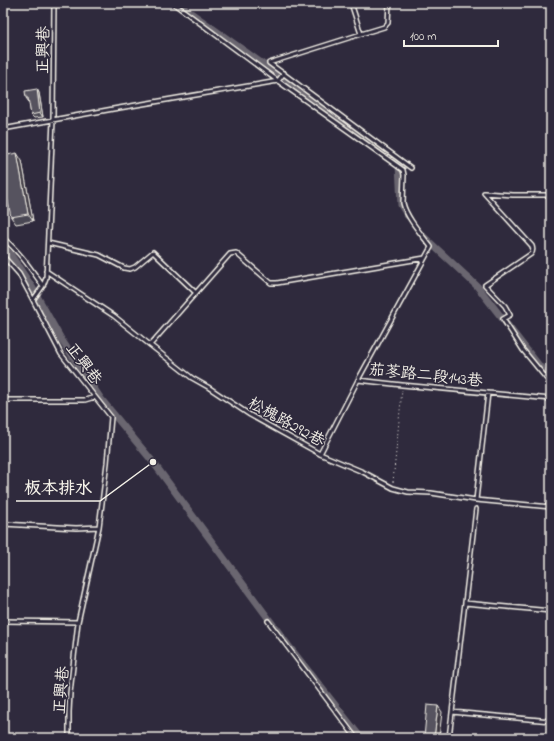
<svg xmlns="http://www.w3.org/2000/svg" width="554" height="741" font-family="'Indie Flower','LXGW WenKai TC',sans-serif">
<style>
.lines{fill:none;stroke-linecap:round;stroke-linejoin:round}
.canal{stroke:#6a6670;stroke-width:7}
.service-casing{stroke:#f4f1e8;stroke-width:6}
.path{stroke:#f4f1e8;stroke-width:1;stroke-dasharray:1 3;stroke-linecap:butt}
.service{stroke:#2f2a3d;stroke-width:3}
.wall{fill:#4a4752;stroke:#f4f1e8}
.shaded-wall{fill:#3c3942;stroke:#f4f1e8}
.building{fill:#56525f;stroke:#f4f1e8}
.labels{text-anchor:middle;stroke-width:3;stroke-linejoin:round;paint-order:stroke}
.street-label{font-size:16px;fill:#f4f1e8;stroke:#2f2a3d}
.leader{fill:none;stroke:#f4f1e8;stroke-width:1.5}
.callout-dot{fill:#f4f1e8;stroke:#2f2a3d;stroke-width:1.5}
.callout-label{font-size:17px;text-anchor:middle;font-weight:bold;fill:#f4f1e8;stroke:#2f2a3d;stroke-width:3;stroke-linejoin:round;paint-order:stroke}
</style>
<rect width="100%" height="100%" fill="#2f2a3d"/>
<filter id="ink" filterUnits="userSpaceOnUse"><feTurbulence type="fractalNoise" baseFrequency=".025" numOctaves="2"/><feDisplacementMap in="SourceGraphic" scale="8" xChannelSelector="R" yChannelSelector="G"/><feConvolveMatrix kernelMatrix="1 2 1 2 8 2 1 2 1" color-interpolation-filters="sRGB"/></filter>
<g filter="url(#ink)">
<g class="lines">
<path class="canal" d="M177,3L333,114L399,164L401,205L407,215
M422,235L477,286L551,381
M3,248L10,254L32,287L61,339L101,399L153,462L291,649L361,738"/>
<defs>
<path id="service" d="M54,3L53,120L46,278L43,286L33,300L61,354L111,417L107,463L99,527L78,622L70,693L69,712V738
M173,3L278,81L403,170L404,175L403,203C406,217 422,235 431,247L358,380
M351,3L361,34
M389,3L388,23L384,27L361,34L269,63L411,168
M3,129L113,109L278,81L284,73
M551,195H513L484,193L532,246C533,249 533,252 531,254L485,285L505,306L510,315L503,319L523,350L551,384
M3,238C20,252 31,269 43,286
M48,243L99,255L124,268L130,269L135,267L153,252L196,293
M3,256L19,274L33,300
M46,271L114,316L150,345L192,378L208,387L250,415L320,454L363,472L393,488L408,492L431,493L476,500L551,507
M150,345L230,254L236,253L271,283H277L425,258
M3,400H85L95,397
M320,454L358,380L402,385L551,399
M476,500L488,393
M3,524L76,528L99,527
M465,603L551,611
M3,621L78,622
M268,621L356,738
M452,712L551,721
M449,738L476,509
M549,738L551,717"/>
</defs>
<use href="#service" class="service-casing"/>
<path class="path" d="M393,482L402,390"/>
<use href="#service" class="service"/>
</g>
<path class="wall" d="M37,89L39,93L43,117L34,118L31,115L29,102L26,98Z
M22,161L33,221L16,224L11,217Z"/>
<path class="shaded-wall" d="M37,89L39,93L43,117L40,113Z
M17,153L22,161L33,221L28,214Z
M438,706L442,712L439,738H434Z"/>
<path class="building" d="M37,89L40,113L31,115L28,98H26L25,91Z
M17,153L28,214L11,217L3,176V156Z
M427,705L438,706L434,738H424Z"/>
</g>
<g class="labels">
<g class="street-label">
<text transform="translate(42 50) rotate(-89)" y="6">正興巷</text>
<text transform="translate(85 363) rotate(53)" y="6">正興巷</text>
<text transform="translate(426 374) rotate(6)" y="6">茄苳路二段143巷</text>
<text transform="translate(287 421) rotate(29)" y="6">松槐路292巷</text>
<text transform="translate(60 690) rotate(-85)" y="6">正興巷</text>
</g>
</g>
<path class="leader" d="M153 462L100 501H16"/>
<circle class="callout-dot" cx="153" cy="462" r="4"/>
<g class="callout-label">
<text x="58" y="493">板本排水</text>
</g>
<rect width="554" height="741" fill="none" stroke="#2f2a3d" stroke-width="16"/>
<rect x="8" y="8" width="538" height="725" fill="none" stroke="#f4f1e8" stroke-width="1.5" filter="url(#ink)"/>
<path d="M404 40v6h94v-6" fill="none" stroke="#f4f1e8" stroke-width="2"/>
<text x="410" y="40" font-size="12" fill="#f4f1e8" stroke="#2f2a3d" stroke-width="3" paint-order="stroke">100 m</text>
</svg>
